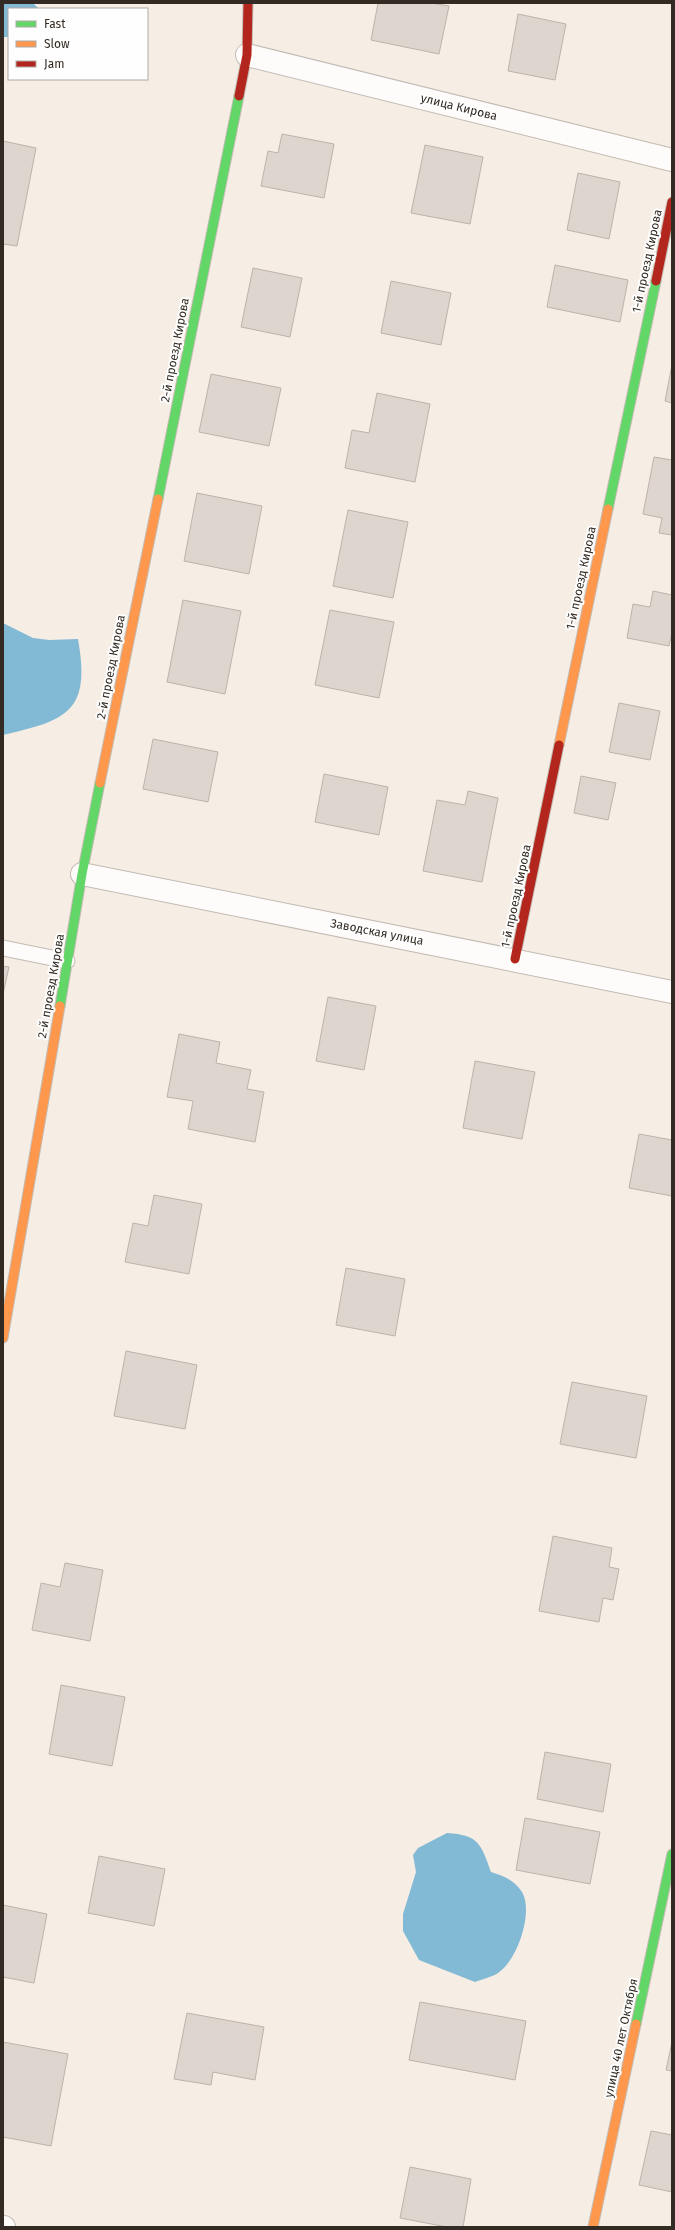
<svg xmlns="http://www.w3.org/2000/svg" width="675" height="2230" font-family="'Fira Sans',sans-serif">
<style>
.water{fill:#82b9d5}
.building{fill:#ded5ce;stroke:#bcb3ac}
.lines{fill:none;stroke-linecap:round;stroke-linejoin:round}
.lane-casing{stroke:#c3bcb4;stroke-width:17}
.street-casing{stroke:#c3bcb4;stroke-width:24}
.fast-casing{stroke:#c3bcb4;stroke-width:11}
.slow-casing{stroke:#c3bcb4;stroke-width:11}
.jam-casing{stroke:#c3bcb4;stroke-width:11}
.lane{stroke:#fefcfb;stroke-width:15}
.street{stroke:#fefcfb;stroke-width:22}
.fast{stroke:#63d668;stroke-width:9}
.slow{stroke:#ff974d;stroke-width:9}
.jam{stroke:#b3261e;stroke-width:9}
.labels{text-anchor:middle;stroke-width:4;stroke-linejoin:round;paint-order:stroke}
.street-label{font-size:12px;fill:#332b23;stroke:#fefefe}
</style>
<rect width="100%" height="100%" fill="#f6ede4"/>
<path class="water" d="M3,3H33L39,9H9V37H3Z
M3,623L33,638L49,640L78,639C91,712 67,720 3,735Z
M447,1833C479,1835 481,1844 491,1872C504,1876 514,1880 522,1892C534,1912 517,1961 498,1973C492,1977 482,1979 475,1982L419,1960L403,1931V1914L416,1872L413,1855L418,1848Z"/>
<path class="building" d="M378,3H431L449,6L439,54L371,40Z
M518,14L566,24L555,80L508,71Z
M282,134L334,144L324,198L261,186L268,151L278,153Z
M3,141L36,148L17,246L3,244Z
M425,145L483,157L470,224L411,213Z
M578,173L620,182L609,239L567,230Z
M555,265L628,280L620,322L547,307Z
M253,268L302,278L290,337L241,327Z
M391,281L451,293L441,345L381,333Z
M672,365V403L665,401Z
M211,374L281,388L269,446L199,432Z
M377,393L430,404L415,482L345,468L352,430L369,433Z
M654,457L672,460V535L659,533L662,518L643,514Z
M197,493L262,506L249,574L184,561Z
M348,510L408,522L393,598L333,586Z
M653,591L672,595V632L669,646L627,638L633,604L650,607Z
M183,600L241,611L225,694L167,682Z
M330,610L394,622L379,698L315,685Z
M619,703L660,711L650,760L609,752Z
M153,739L218,752L208,802L143,789Z
M324,774L388,787L379,835L315,822Z
M581,776L616,783L608,820L574,813Z
M468,791L498,798L482,882L423,871L437,800L465,805Z
M3,966L9,967L3,994Z
M328,997L376,1006L364,1070L316,1061Z
M179,1034L220,1042L216,1063L251,1070L247,1089L264,1092L255,1142L188,1129L193,1101L167,1097Z
M475,1061L535,1072L522,1139L463,1128Z
M639,1134L672,1140V1196L629,1188Z
M154,1195L202,1204L189,1274L125,1262L133,1223L148,1226Z
M346,1268L405,1279L395,1336L336,1325Z
M126,1351L197,1365L185,1429L114,1416Z
M572,1382L647,1396L636,1458L560,1444Z
M553,1536L612,1548L609,1567L619,1569L613,1600L603,1598L599,1622L539,1611Z
M65,1563L103,1570L90,1641L32,1630L41,1583L60,1587Z
M61,1685L125,1697L112,1766L49,1754Z
M545,1752L611,1764L603,1812L537,1799Z
M525,1818L600,1832L590,1884L516,1870Z
M99,1856L165,1869L154,1926L88,1913Z
M3,1905L47,1914L34,1983L3,1977Z
M420,2002L526,2021L515,2080L409,2060Z
M187,2013L264,2027L255,2080L213,2072L211,2085L174,2079Z
M3,2042L68,2054L51,2146L3,2137Z
M672,2042V2071L666,2070Z
M651,2131L672,2135V2192L639,2185Z
M410,2167L471,2179L463,2227H447L400,2218Z"/>
<g class="lines">
<defs>
<path id="lane" d="M3,948L67,961"/>
<path id="street" d="M247,55L672,160
M82,874L672,992
M3,2227H4"/>
<path id="fast" d="M158,499L239,96
M608,509L656,281
M60,1006L82,874L100,783
M636,2024L672,1854"/>
<path id="slow" d="M559,745L608,509
M100,783L158,499
M3,1338L60,1006
M593,2227L636,2024"/>
<path id="jam" d="M239,96L247,55L248,3
M656,281L672,202
M515,959L559,745"/>
</defs>
<use href="#lane" class="lane-casing"/>
<use href="#street" class="street-casing"/>
<use href="#fast" class="fast-casing"/>
<use href="#slow" class="slow-casing"/>
<use href="#jam" class="jam-casing"/>
<use href="#lane" class="lane"/>
<use href="#street" class="street"/>
<use href="#fast" class="fast"/>
<use href="#slow" class="slow"/>
<use href="#jam" class="jam"/>
</g>
<g class="labels">
<g class="street-label">
<text transform="translate(459 107) rotate(14)" y="4">улица Кирова</text>
<text transform="translate(647 261) rotate(-78)" y="4">1-й проезд Кирова</text>
<text transform="translate(175 350) rotate(-79)" y="4">2-й проезд Кирова</text>
<text transform="translate(581 578) rotate(-78)" y="4">1-й проезд Кирова</text>
<text transform="translate(111 667) rotate(-79)" y="4">2-й проезд Кирова</text>
<text transform="translate(516 896) rotate(-78)" y="4">1-й проезд Кирова</text>
<text transform="translate(377 932) rotate(11)" y="4">Заводская улица</text>
<text transform="translate(51 986) rotate(-80)" y="4">2-й проезд Кирова</text>
<text transform="translate(621 2038) rotate(-78)" y="4">улица 40 лет Октября</text>
</g>
</g>
<rect width="675" height="2230" fill="none" stroke="#332b23" stroke-width="8"/>
<rect x="8" y="8" width="140" height="72" fill="#fefefe" stroke="#adaaa6"/>
<rect x="16" y="21" width="20" height="6" fill="#63d668" stroke="#adaaa6"/>
<text x="44" y="28" font-size="12" fill="#332b23">Fast</text>
<rect x="16" y="41" width="20" height="6" fill="#ff974d" stroke="#adaaa6"/>
<text x="44" y="48" font-size="12" fill="#332b23">Slow</text>
<rect x="16" y="61" width="20" height="6" fill="#b3261e" stroke="#adaaa6"/>
<text x="44" y="68" font-size="12" fill="#332b23">Jam</text>
</svg>
